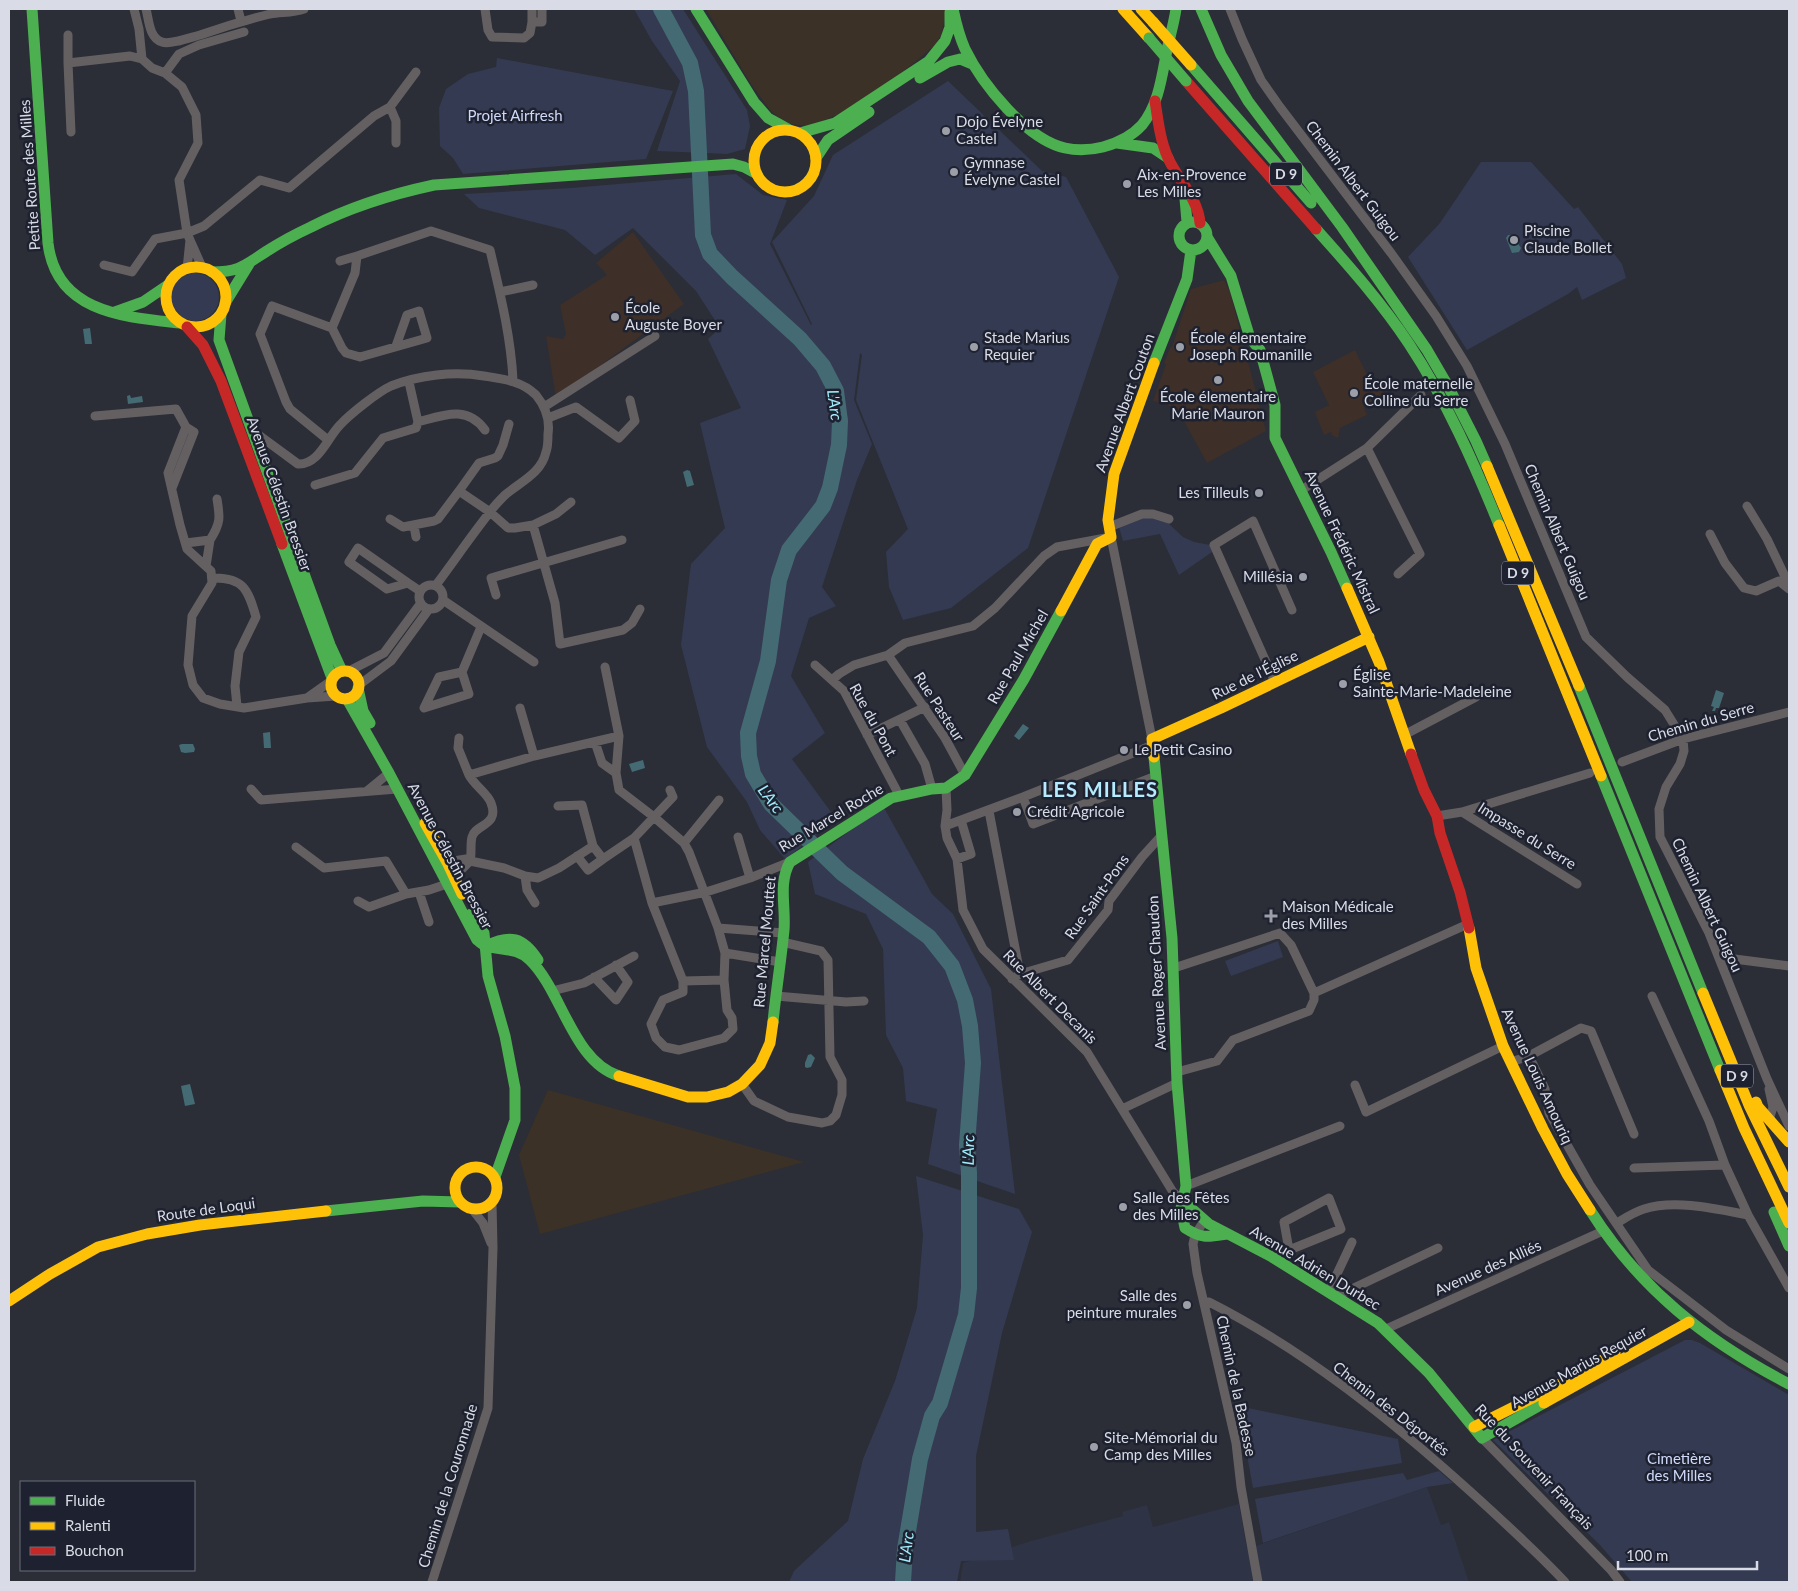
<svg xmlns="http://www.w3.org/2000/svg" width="1798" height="1591" font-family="Lato,sans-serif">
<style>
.commercial{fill:#3c3126}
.built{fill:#2e3346}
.education{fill:#3e2f28}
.green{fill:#343a52}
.water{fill:#446b73}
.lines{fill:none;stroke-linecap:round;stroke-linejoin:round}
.river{stroke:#446b73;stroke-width:16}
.street{stroke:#646062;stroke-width:9}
.fast{stroke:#4caf50;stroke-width:11}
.slow{stroke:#ffc107;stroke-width:11}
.jam{stroke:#c62828;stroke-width:11}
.fast-bridge{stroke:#4caf50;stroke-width:11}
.slow-bridge{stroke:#ffc107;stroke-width:11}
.poi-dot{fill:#9c9fa8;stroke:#1e2230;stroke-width:2}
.labels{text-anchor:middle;stroke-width:5;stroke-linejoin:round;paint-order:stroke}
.shield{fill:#1e2230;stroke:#a1a4af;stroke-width:1}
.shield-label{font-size:14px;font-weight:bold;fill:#d9dce6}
.park-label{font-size:15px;fill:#cfd9fa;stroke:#1e2230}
.poi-label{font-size:15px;fill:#d9dce6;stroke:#1e2230;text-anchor:start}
.street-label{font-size:15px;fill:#d9dce6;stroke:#1e2230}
.water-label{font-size:16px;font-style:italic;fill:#a1eefd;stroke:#1e2230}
.district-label{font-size:20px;font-weight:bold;letter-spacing:1px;fill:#b6eafe;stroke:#1e2230}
</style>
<rect width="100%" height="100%" fill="#2b2e36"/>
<path class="commercial" d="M706,9H947L941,35L935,45L915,62L876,93L850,110L809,126L791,124L779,118L770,110L751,84Z
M548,1090L804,1162L540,1234L519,1155Z"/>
<path class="built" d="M1427,1487L1441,1525L1449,1522L1469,1582H960L963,1563L1031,1541L1123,1516L1122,1512L1147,1505L1153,1527L1239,1504L1247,1549Z"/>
<path class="education" d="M633,232L684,304L556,398L546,336L563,339L566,334L560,305L607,275L596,263Z
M1224,280L1230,292L1266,431L1207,463L1177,408L1153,401L1166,364L1164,363L1170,348L1172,347L1191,289Z
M1355,350L1372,385L1378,382L1386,397L1364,408L1367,415L1340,428L1338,438L1332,435L1331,432L1324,435L1315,412L1329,405L1313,372Z"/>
<path class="green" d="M634,9H683L747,110L750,126L745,149L727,154L657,151L680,81L652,41Z
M497,58L673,91L646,159L463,174L453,158L440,146L439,108L446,89L468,74L496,67Z
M948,81L1042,171L1066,177L1119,277L1028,548L951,608L903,620L889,587L886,552L908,529L856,400L862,355L860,353L854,400L872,444L857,480L822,587L836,606L809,618L791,676L825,733L792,759L837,820L785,859L760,830L747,802L707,747L681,645L691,564L725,528L700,423L741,408L708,339L720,328L696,291L633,228L595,255L565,230L479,208L464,194L571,188L736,174L763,195L787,200L770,244L811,325L812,324L772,242L814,196L833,155Z
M1481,162H1531L1574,209L1578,207L1622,264L1626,278L1582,300L1577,287L1568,294L1467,350L1408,257L1440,223Z
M171 297a24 24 0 1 1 48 0a24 24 0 1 1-48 0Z
M1153,517L1168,523L1183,537L1194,542L1210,545L1212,552L1179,575L1160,534L1123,541L1119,527L1139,518Z
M883,806L932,894L953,914L991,989L1015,1194L928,1164L937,1109L906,1101L903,1068L886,1035L883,949L866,914L815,894L808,862Z
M1278,941L1283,957L1231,976L1225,961Z
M916,1176L1019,1209L1032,1232L1002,1333L976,1456V1532L1008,1529L1014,1560L961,1561L957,1582H789L794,1571L848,1521L863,1459L895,1381L917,1308L923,1235Z
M1685,1340H1692L1700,1343L1789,1395V1582H1632L1600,1545L1493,1440Z
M1238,1406L1398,1439L1402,1463L1253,1488Z
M1439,1471L1453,1483L1427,1487L1263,1543L1255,1499L1403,1473L1407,1480Z"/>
<path class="water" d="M1508,235H1513L1515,241L1517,242L1521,248L1519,252L1512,253L1506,238Z
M90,328L92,344H85L83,329Z
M130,395L131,398L142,396L143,402L128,404L127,396Z
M687,470L690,471L694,485L687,487L683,472Z
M1716,690L1724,693L1719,708H1716L1715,711H1712L1714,707L1711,706Z
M1023,724L1029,728L1019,740L1014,736Z
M270,732L271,748H264L263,733Z
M182,744H193L195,749L194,752L185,753L181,752L179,745Z
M643,760L645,768L632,772L629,764Z
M811,1054L815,1058L811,1067L807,1068L805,1067V1063L808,1055Z
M190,1084L195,1104L185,1106L181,1086Z"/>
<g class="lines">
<path class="river" d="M661,9L690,63L696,91L703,235L710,254L732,277L800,339L823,366L836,391L840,421L839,445L830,488L823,506L789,550L779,580L768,661L748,733L749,756L753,774L771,804L842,873L929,937L952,966L965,1000L970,1026L973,1063L967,1145L969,1173V1288L966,1315L940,1403L932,1416L920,1459L905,1549L903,1582"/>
<path class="street" d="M134,9L139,29L142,59L152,68L165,73L182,87L196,115L198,143L179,180L187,233L190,240
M146,9C149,20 149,38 162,42C170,45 192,37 200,35C223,27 246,20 270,14C282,12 293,13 304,9
M238,9L241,21
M485,9L488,30L492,37L524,38L530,33L532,22
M532,9V22H542V9
M1230,9L1242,39L1261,80L1280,107L1391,253L1436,316L1467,366L1505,444L1586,637L1627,677L1665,710L1683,739L1684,751L1680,764L1666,787L1659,809L1660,837L1709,933L1767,1079L1789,1126
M68,35V63
M165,73L179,54L199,45L244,32
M390,107L396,121V143
M71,132L68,63L130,56L142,59
M340,261L357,256
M104,265L132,272L155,239L187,233L204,226L260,180L289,188L374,116L390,107L416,72
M187,269L190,240L202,267
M500,292L533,285
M332,328L342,348L346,353L360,357L427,338L419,311L407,315L396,346
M544,407L655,336
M95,416L176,409L186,427
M548,418L576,407L619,438L635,421L630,400
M418,422C444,415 467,405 485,430
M509,424L503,445L498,456L495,458L479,463L459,491L490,512L508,528H515L533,525L555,603L560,644L623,630L632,623L640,609
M253,431L298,464C319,465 327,438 340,425C350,414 378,392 391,386C419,375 454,371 484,376C503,379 522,381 536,395C545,406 550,420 548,434C548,440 548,447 546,452C541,474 520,482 505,495C500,500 494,506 490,512C471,536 454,561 436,585
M328,440L290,409L286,402L260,334L272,306L332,328L355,273L357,256L431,231L490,250C500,293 511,337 513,380
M1367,448L1420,554L1398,574
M315,485L355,473L383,438L416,428L418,422L409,382
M172,488L194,432L186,427L168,473L180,525L187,549L211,571L212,583L192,616L188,665L193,685L203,698L220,704L244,708L307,698L336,696
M1300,491L1367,448L1421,395
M1747,506L1767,539L1789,585
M390,519L403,527L434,521L438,519L459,491
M533,525L556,514L571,502
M414,526L416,537
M1109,527L1142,514H1153L1169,519
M1710,534L1725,563L1744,588L1756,591L1779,581L1789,589
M186,543L210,540C221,523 220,517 217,499
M206,566L210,540
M212,578C243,577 248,589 256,617L239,652L235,686L237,706
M408,583L387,589L349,562L358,548L408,583L420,591
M419 597a12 12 0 1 1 24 0a12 12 0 1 1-24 0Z
M496,595L491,578L622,540
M443,600L534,662
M888,655L945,738L965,775
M815,665L844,691L899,795
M349,671L384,653L421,603
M462,672L469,694L424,708L439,677L462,672L481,627
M832,680L839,674L854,665L888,655L905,643L973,626L995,608L1044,556L1057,547L1111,537L1152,739
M1275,682L1214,545L1253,521L1292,610
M359,685L391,661L429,609
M307,698L331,681
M520,708L534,756
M900,720L925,764L932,789
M867,735L925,707
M1404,735L1476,697
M459,738L458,748L469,775
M595,742L602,763L616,773
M1622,762L1683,739L1789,712
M946,788L947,810L945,826L947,838L957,859L963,910L983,949L1087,1052L1173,1192L1183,1201
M251,789L261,800L397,789
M367,791L389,773
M1023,797L1033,824L1156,776
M989,811L1020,974
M1462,812L1577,884
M1437,816L1462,812L1590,773
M945,826L1023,797L1153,745
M738,837L750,878
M634,838L673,797L670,790
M684,843L719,800
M593,846L603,859L634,838L652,903L683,981V992L663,1000L651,1024L656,1038L665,1047L679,1050L724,1038L733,1029L732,1018L727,1010L724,980L725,953L718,928L689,852L684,843L654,817L619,790L616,773L619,736
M296,847L324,868L386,861L406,894L429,890L447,884L470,861L504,868L525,876L538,878L559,868L593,846L582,805L558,806
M577,856L588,870L603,859
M957,859L971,854L961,820
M447,862L466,859L470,861C472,854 470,845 472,837C475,824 500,826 491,803C488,794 474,785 469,775L534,756L619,736L605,667
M525,876L527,890L535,903
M419,892L429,922
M358,901L369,907L406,894
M652,903L706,892L750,878L790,862
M718,928L783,933
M725,953L780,962
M1719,957L1789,966
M1174,968L1280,933L1291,945L1314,993V1000L1309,1011L1233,1040L1217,1061L1177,1072
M594,977L616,1000L628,982L616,965
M1012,979L1020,974L1068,960L1108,910L1109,901L1142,857L1162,835
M683,981L724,980
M552,991L584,983L634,956
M1314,993L1468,924
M776,996L846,1002L864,1001
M1652,996L1709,1121L1725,1165L1748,1215L1789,1288
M1529,1056L1545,1089L1549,1113L1590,1185L1648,1270L1726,1330L1789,1369
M1511,1062L1529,1056L1581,1028L1591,1031L1634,1134
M742,1084L754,1101L788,1117L822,1123L830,1121L836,1115L842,1095V1080L830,1057L828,960L821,951L782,942
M1355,1085L1366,1112L1503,1046
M1122,1109L1177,1083
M1769,1120L1773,1107L1769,1089
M1634,1168L1725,1165
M1186,1186L1340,1126
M472,1209L483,1223L491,1243
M1204,1221L1195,1235L1193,1244L1197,1273L1236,1443L1241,1487L1258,1582
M1617,1223C1625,1218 1634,1212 1644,1209C1675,1199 1717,1209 1748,1215
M1272,1257L1341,1229L1329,1198L1284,1222L1289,1250
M1329,1291L1352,1242
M1337,1296L1438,1248
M1205,1302H1209C1306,1351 1391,1420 1472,1493C1504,1522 1536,1551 1565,1582
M1386,1329L1603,1231
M1482,1438L1611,1570L1620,1582
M432,1582L488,1408L493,1248L492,1203"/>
<path class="fast" d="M32,9L48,243C56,313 125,317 180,323
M696,9L754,102L768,118L788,129
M953,9C956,23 959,36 965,49C982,84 1026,139 1065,148C1078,151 1091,150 1103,147C1118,143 1131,137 1142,125C1159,104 1162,75 1167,50C1170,36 1174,23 1176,9
M1201,9L1221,55L1248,101L1342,227L1427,350L1448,386L1476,441L1487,466
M1191,65L1311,203
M920,78L948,62L960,59L972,64
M800,133L835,123L929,61L945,41L950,27V12
M1117,143L1153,148L1168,158
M816,158L828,140L869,112
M1184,187L1187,222
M1179 236a14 14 0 1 1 28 0a14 14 0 1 1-28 0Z
M1316,229C1349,266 1382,303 1409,344C1446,400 1474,463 1499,525
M1207,237L1231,276L1250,338L1260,350L1275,405V438L1331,552L1347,588
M212,272C240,272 245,265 267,251C281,242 296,234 311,227C350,207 392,194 434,185L733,164L744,167L757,174
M225,303L249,264
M115,312L143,302L168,285
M221,314L219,340L330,645L342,671
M1154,363L1187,279L1191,250
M282,544L332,678
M1579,686L1703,993
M358,688L363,711L370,723
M347,699L389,773L477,940C480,942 483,945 487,946C502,951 517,947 530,960C562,991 573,1062 619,1076
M1154,757L1172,938L1177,1083L1186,1186L1181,1208L1185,1228C1202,1239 1208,1237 1227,1234
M1601,776L1720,1070
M471,914L484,933L488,976L505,1036L515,1088V1120L495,1177
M486,946C510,934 523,937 538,960
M773,1022C776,991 781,961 784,930C786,907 778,883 790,862L891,798L932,789L946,788L965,775L1024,679L1061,611
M1183,1201L1209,1224L1272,1257L1378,1323L1429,1373L1482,1438L1544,1403
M1590,1210C1640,1289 1706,1341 1789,1384
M326,1211L423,1201L460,1202
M1774,1212L1789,1246"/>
<path class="slow" d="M1123,9L1149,38
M1141,9L1153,22
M754 161a31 31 0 1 1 62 0a31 31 0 1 1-62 0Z
M166 297a30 30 0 1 1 60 0a30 30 0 1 1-60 0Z
M1487,466L1579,686
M1499,525L1601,776
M1347,588L1379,662L1411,754
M1061,611L1097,544L1111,537L1108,520L1114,474L1154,363
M331 685a14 14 0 1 1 28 0a14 14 0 1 1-28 0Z
M1154,757L1152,739L1221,708L1369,637
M425,823L447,862L462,894
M1469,928L1476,968L1503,1046L1543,1129L1567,1174L1590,1210
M1703,993L1749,1105L1789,1187
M1720,1070L1744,1128L1789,1223
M619,1076L688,1097H707L728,1092L742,1084L760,1065L770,1043L773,1022
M1756,1102L1758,1107L1789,1142
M455 1188a21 21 0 1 1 42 0a21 21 0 1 1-42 0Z
M9,1301L50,1274L98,1247L147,1234L200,1225L326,1211
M1544,1403L1689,1322
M1474,1427L1568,1380L1615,1353"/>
<path class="jam" d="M1186,81L1316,229
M1155,101C1158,120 1160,140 1168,158C1178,180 1198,198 1200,223
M187,327L203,345L221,381L282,544
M1411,754L1424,790L1437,816L1440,833L1460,892L1469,928"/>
<path class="fast-bridge" d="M1149,38L1186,81"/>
<path class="slow-bridge" d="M1153,22L1191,65"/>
</g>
<g class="poi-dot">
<circle cx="946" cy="131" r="5"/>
<circle cx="954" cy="172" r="5"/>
<circle cx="1127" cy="184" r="5"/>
<circle cx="1514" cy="240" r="5"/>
<circle cx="615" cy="317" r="5"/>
<circle cx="974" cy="347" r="5"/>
<circle cx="1180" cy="347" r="5"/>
<circle cx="1218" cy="380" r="5"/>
<circle cx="1354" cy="393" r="5"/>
<circle cx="1259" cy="493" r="5"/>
<circle cx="1303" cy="577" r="5"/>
<circle cx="1343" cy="684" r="5"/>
<circle cx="1124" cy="750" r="5"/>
<circle cx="1017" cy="812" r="5"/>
<path d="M1268.5 908.5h5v5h5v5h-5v5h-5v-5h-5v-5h5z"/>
<circle cx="1123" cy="1207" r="5"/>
<circle cx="1187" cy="1305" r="5"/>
<circle cx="1094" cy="1447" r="5"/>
</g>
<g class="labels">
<g class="shield">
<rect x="1270" y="162.5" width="32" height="23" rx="4"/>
<rect x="1502" y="561.5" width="32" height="23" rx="4"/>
<rect x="1721" y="1064.5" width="32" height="23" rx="4"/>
</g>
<g class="shield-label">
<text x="1286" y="179">D 9</text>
<text x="1518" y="578">D 9</text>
<text x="1737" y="1081">D 9</text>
</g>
<g class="park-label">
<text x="515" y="121">Projet Airfresh</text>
<text x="1679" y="1464">Cimetière<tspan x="1679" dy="17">des Milles</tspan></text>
</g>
<g class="poi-label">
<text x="956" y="127">Dojo Évelyne<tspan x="956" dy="17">Castel</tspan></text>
<text x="964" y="168">Gymnase<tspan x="964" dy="17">Évelyne Castel</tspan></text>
<text x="1137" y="180">Aix-en-Provence<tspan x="1137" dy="17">Les Milles</tspan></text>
<text x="1524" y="236">Piscine<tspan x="1524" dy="17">Claude Bollet</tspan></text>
<text x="625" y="313">École<tspan x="625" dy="17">Auguste Boyer</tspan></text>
<text x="984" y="343">Stade Marius<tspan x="984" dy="17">Requier</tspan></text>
<text x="1190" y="343">École élementaire<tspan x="1190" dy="17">Joseph Roumanille</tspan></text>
<text x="1364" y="389">École maternelle<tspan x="1364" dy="17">Colline du Serre</tspan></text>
<text x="1218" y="402" text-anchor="middle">École élementaire<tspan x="1218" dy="17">Marie Mauron</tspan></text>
<text x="1249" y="498" text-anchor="end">Les Tilleuls</text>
<text x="1293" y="582" text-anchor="end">Millésia</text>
<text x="1353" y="680">Église<tspan x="1353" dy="17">Sainte-Marie-Madeleine</tspan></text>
<text x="1134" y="755">Le Petit Casino</text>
<text x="1027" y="817">Crédit Agricole</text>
<text x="1282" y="912">Maison Médicale<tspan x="1282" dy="17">des Milles</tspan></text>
<text x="1133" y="1203">Salle des Fêtes<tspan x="1133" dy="17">des Milles</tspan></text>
<text x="1177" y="1301" text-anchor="end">Salle des<tspan x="1177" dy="17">peinture murales</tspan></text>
<text x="1104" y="1443">Site-Mémorial du<tspan x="1104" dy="17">Camp des Milles</tspan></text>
</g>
<g class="street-label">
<text transform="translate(30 175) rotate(-94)" y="5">Petite Route des Milles</text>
<text transform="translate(1353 181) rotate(53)" y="5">Chemin Albert Guigou</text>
<text transform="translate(1125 403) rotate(-70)" y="5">Avenue Albert Couton</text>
<text transform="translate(279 494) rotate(70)" y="5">Avenue Célestin Bressier</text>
<text transform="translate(1557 532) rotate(67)" y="5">Chemin Albert Guigou</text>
<text transform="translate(1342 542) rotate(65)" y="5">Avenue Frédéric Mistral</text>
<text transform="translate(1018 657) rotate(-60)" y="5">Rue Paul Michel</text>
<text transform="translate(1255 675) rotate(-26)" y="5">Rue de l'Église</text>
<text transform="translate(939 707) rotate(57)" y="5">Rue Pasteur</text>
<text transform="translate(873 720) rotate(61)" y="5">Rue du Pont</text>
<text transform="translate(1701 722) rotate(-16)" y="5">Chemin du Serre</text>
<text transform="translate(831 818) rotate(-31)" y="5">Rue Marcel Roche</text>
<text transform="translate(1527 836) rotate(32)" y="5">Impasse du Serre</text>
<text transform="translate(450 856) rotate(62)" y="5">Avenue Célestin Bressier</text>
<text transform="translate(1097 897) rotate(-55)" y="5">Rue Saint-Pons</text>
<text transform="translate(1707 905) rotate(65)" y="5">Chemin Albert Guigou</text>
<text transform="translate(765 942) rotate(-85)" y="5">Rue Marcel Mouttet</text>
<text transform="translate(1157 973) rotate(-93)" y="5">Avenue Roger Chaudon</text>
<text transform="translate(1050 997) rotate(45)" y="5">Rue Albert Decanis</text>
<text transform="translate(1537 1076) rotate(65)" y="5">Avenue Louis Amouriq</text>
<text transform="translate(206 1210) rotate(-8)" y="5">Route de Loqui</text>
<text transform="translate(1315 1268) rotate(31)" y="5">Avenue Adrien Durbec</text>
<text transform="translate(1488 1268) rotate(-24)" y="5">Avenue des Alliés</text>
<text transform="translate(1579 1367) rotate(-29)" y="5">Avenue Marius Requier</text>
<text transform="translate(1236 1386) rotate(78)" y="5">Chemin de la Badesse</text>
<text transform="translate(1391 1409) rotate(38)" y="5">Chemin des Déportés</text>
<text transform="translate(1534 1467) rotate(47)" y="5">Rue du Souvenir Français</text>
<text transform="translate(448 1486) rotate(-73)" y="5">Chemin de la Couronnade</text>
</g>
<g class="water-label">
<text transform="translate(835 405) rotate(82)" y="6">L'Arc</text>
<text transform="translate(771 799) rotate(53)" y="6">L'Arc</text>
<text transform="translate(968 1150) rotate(-89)" y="6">L'Arc</text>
<text transform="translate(906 1547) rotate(-83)" y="6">L'Arc</text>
</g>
<g class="district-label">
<text x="1100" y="797">LES MILLES</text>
</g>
</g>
<rect width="1798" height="1591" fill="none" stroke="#d9dce6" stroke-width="20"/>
<rect x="20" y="1481" width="175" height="90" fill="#1e2230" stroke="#696c79"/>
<rect x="30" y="1497" width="25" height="8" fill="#4caf50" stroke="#696c79"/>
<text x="65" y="1506" font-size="15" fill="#d9dce6">Fluide</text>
<rect x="30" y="1522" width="25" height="8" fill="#ffc107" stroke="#696c79"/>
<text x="65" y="1531" font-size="15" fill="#d9dce6">Ralenti</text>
<rect x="30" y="1547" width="25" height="8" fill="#c62828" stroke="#696c79"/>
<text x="65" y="1556" font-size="15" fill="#d9dce6">Bouchon</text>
<path d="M1618 1561v8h139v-8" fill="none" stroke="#d9dce6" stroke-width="2.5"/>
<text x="1626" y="1561" font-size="15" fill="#d9dce6" stroke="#1e2230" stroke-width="4" paint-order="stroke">100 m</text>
</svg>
